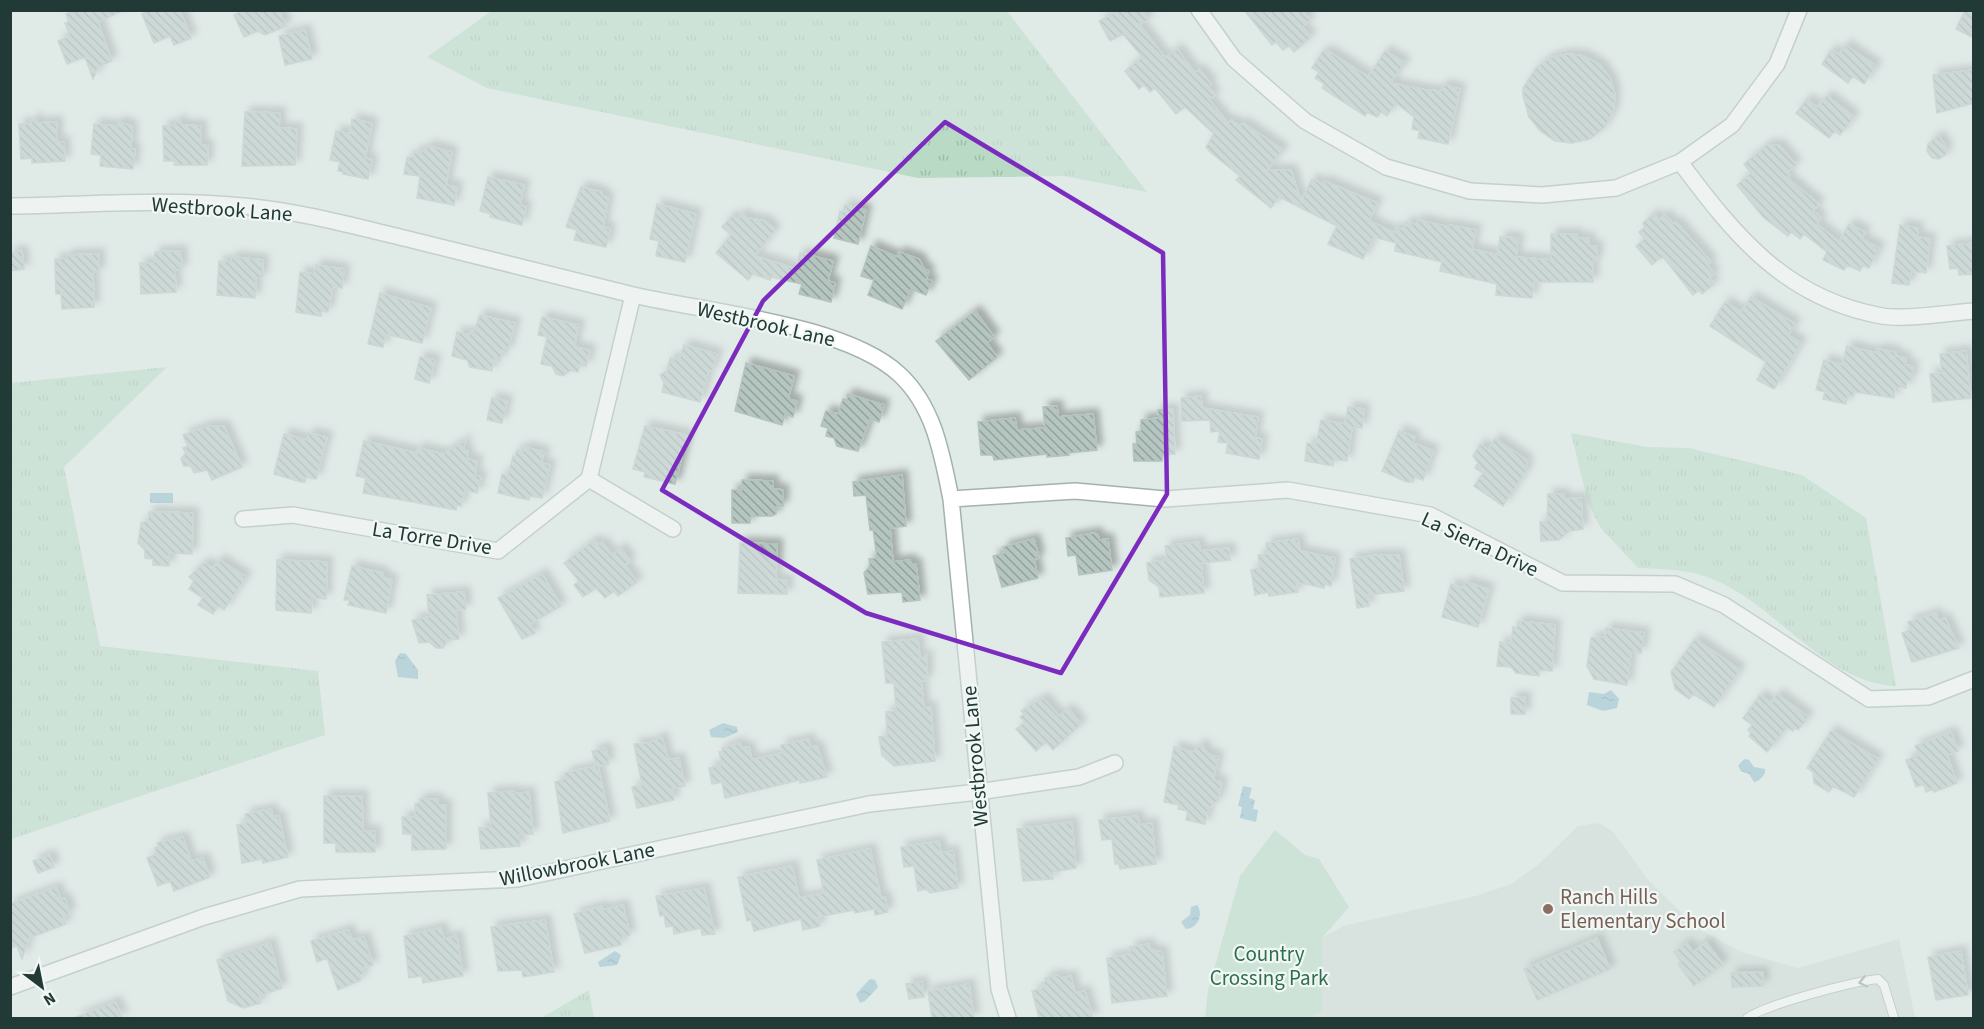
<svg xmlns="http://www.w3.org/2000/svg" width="1984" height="1029" font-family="'Source Sans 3',sans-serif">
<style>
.built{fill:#cedad6}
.grass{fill:url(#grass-tufts)}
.park{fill:#b9dbc6}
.water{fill:url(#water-ripples)}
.building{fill:url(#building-back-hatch);stroke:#b3c3be;stroke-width:1.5;filter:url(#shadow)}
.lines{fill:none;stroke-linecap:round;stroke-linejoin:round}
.lane-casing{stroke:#a3b2ae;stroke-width:10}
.street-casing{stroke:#a3b2ae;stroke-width:18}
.lane{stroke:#fff;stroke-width:8}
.street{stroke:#fff;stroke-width:15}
.oneway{stroke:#909c9a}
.marked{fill:none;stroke:#7b2cbf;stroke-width:4.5;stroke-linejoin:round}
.education-dot{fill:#8d6e63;stroke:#f0f7f4;stroke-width:2}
.labels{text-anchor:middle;stroke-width:4.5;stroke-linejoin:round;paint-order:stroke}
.street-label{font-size:21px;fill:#213a36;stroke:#f0f7f4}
.education-label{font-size:21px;fill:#785e54;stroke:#f0f7f4;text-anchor:start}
.park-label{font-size:21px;fill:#2e6f4e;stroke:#f0f7f4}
</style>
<defs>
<pattern id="grass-tufts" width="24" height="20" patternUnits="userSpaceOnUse" patternTransform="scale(1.5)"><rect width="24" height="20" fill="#b9dbc6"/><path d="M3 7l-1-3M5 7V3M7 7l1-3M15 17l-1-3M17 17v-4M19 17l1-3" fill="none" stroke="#9fbdab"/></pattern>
<pattern id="water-ripples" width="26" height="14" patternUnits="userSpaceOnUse" patternTransform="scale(1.5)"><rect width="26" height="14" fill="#8abbcd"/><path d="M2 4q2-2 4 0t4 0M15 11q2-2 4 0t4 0" fill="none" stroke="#7099a7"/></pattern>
<pattern id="building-back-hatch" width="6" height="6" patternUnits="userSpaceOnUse" patternTransform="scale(1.5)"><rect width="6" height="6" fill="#b5c5c0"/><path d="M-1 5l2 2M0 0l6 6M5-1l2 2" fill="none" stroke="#93a19d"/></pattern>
<filter id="shadow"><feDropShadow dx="5.5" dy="-5.5" stdDeviation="3" flood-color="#0004"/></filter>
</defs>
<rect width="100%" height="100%" fill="#e0eae7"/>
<path class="built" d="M1599,823L1613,832L1649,881L1696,927L1741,952L1798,968L1899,939L1915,1018H1307L1322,1011V938L1343,926L1476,896L1511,884L1539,864L1578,826Z"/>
<path class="grass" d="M493,10L1007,11L1147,192L1064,176L918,178L487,88L427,57Z
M167,367L64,467L100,646L318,671L325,735L11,839V383Z
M1571,433L1647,447L1689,448L1802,475L1866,518L1896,686C1823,683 1772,599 1707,577C1685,569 1662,569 1638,568L1600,527L1588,503Z
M589,990L594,1018H541Z"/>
<path class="park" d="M1275,830L1305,855L1319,859L1349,907L1322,938V1011L1307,1018H1205L1208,991L1240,876Z"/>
<path class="water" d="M150,493H173V503H150Z
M400,653L406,654L418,670V679L398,677L395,661Z
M1611,690L1619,699L1617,708L1603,711L1587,705L1589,692L1604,694Z
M723,723L737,727L738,732L724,738L711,737L709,730Z
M1744,759L1749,760L1754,767L1765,769C1766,775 1760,781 1754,782L1749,774L1741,771L1738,766Z
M1243,786L1252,788L1249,798L1255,800L1253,809L1258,810L1256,822L1240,818L1242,807L1238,806Z
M1197,905C1204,914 1198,928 1186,929L1181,922L1190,915L1191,907Z
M615,951L621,955L617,965L600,967L598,962Z
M870,979L875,980L878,987L865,1001L860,1003L856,994Z"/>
<path class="building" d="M76,10H124L98,22L112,61L99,66L93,79L85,57L67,64L58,41L70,36L65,23L69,22L66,14Z
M151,10H180L191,38L174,45L170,36L154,43L142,14Z
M243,10H279L286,26L265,35L258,31L244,37L234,15Z
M1119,10H1143L1148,20L1139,24L1165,58L1177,49L1195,73L1199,69L1211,84L1208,87L1215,95L1209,100L1228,123L1231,120L1240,126L1243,123L1283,150L1267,170H1291L1301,202L1312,179L1322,184L1324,181L1377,203L1369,221L1395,233L1396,228L1404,230L1406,222L1417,225L1418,220L1449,227L1450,225L1476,230L1472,249L1498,255L1500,237L1518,238L1516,257L1551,260V234H1577V238H1589V246H1597V261H1593V282H1534L1532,298L1496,295L1497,284L1440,271L1442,262L1395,251L1396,243L1374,237L1363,259L1328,244L1337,226L1279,197L1271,208L1236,180L1240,176L1210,152L1206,147L1214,134L1185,107L1176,114L1155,88L1150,92L1144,85L1139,89L1125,71L1142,57L1123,34L1110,41L1099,21Z
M1244,10H1302L1310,20L1302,27L1311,37L1294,52L1289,46L1283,50L1276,42L1272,45Z
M1965,10H1974V38L1956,29Z
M305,30L312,59L285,65L279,36Z
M1845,45L1876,66L1864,84L1853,76L1848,83L1822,64L1831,50L1839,55Z
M1323,51L1326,54L1328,51L1368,77L1385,51L1405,63L1390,83L1426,90L1441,91L1443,85L1460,89L1448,144L1418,138L1420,131L1412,129L1414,117L1396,103L1387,116L1381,112L1377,117L1367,112L1365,116L1322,88L1324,84L1315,78L1319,72L1312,68Z
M1568,54L1584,56L1600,65L1610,78L1615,95L1613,112L1604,128L1590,139L1572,143L1555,141L1540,131L1529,117L1523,96V88L1536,68L1550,58Z
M1974,70V103L1937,113L1933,75Z
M1827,96L1854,117L1840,135L1835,131L1829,138L1796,113L1807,99L1817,107Z
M245,112L280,113L279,128L297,129L295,165L242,166Z
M34,118L38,123L57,122V142H64L65,161L32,163V158L21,159L19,124H30Z
M352,119L372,123L365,158L372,160L368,179L343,174V172L338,171L340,162L330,160L336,131L350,134Z
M178,120L182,125L201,126V145L208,146L207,165H174L175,161H164L163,126H173Z
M118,122L132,126L131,149H135L133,169L100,166L101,155L91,154L94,124L118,126Z
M1938,136L1946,146V154L1939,159L1932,158L1927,151L1928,144Z
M1767,145H1779L1796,165L1787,172L1790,175L1787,178L1819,204L1813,211L1821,218L1817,224L1839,242L1849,224L1865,232L1862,239L1879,248L1869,268L1863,265L1860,271L1847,265L1844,270L1823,260L1827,252L1804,234L1800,239L1791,232L1788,236L1785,234L1763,217L1737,185L1751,173L1744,164Z
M429,146L452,152L446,185L457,187L454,205L417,198L420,176L404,174L407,157L414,158L415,151L422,152Z
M488,177L524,185L520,205L526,207L522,225L490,217L491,214L480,211Z
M581,187L602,192V196L608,197L603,227L610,229L606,247L574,240L577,230L566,227Z
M657,204L696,214L685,262L656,256L659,241L650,239Z
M845,205L866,210L858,244L834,238L840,211L843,212Z
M742,213L747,218L765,221L775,230L755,256L796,269L800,253L833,261L828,281L835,283L831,302L799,294L802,284L771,277L770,280L753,274L748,280L716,253L731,235L722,227L732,216L737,220Z
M1654,214L1659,220L1665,215L1673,224L1676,222L1711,262L1707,265L1714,274L1709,278L1714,284L1702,294L1699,290L1693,295L1664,258H1660L1652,265L1636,246L1644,239L1639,232L1645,227L1643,223Z
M1900,225L1918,228L1917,237L1930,239L1926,273L1911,271L1909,285L1892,283Z
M1974,243V274L1959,275L1958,268L1950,269L1947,246Z
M871,246L897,257L899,252L919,259L924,269L929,271L926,279L932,281L926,295L911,289L902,309L868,295L874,280L861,276Z
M22,251L24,269L10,271V253Z
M181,251L182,270H175L176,292L141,294L140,263H154L155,252Z
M99,254V272H93L94,307L62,309L61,294H56L55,259H67V255Z
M232,257L263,260L262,278H256L255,298L217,295L219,261L231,262Z
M316,265L344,269L342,288L333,286L328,312L321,311V316L296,312L300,272L314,274Z
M380,293L431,308L422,343L386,334L383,347L368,344Z
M1751,297L1795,324L1788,335L1801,343L1774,389L1757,380L1766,362L1710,326L1725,302L1741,312Z
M975,311L994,337L987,343L997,357L969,380L936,341Z
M480,315L515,323L507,352L502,350L500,361L494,359L492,371L470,367L467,360L452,356L457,332L469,335L470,331L474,332Z
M542,317L579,325L574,347L590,350L586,366L580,364L578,372L571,370L563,376L556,374L552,366L541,364L547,337L538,335Z
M684,345L717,354L712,371L709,370L700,402L662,392L664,383L660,375L667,371L670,358L679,360Z
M1847,346L1877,353V349L1896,352L1895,356L1906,358L1905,365L1913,366L1911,381L1907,380L1906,388L1895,387L1894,398L1854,392L1853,396L1848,395L1846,404L1823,399L1825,392L1816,390L1824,360L1842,365Z
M1966,351L1971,398L1933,402L1930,374L1942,373L1940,354Z
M420,357L435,360L429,383L415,379Z
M746,363L794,376L788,399L797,401L793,417L785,414L782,425L735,411Z
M848,394L884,405L879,422L870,419L858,451L837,446L834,438L826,436L828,428L821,426L826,411L838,414L843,399L847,400Z
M1201,396L1202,408L1258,417L1255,438L1262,439L1259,459L1226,453L1228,443L1218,442L1220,431L1211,432L1210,420L1182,421L1181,398Z
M492,398L507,401L502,423L487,420Z
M1057,406L1058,417L1093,414L1097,450L1068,453L1069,455L1047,457V454L994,460L993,455H981L978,422L1015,418L1017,430L1045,428L1043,407Z
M1348,407L1364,409L1362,428L1352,427L1347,461L1334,459L1333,466L1305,461L1307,443L1316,444L1321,420L1345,424Z
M1173,409L1175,454L1162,455V461H1134L1133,444H1137L1136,432L1141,431V420L1159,418L1158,410Z
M209,426H224L242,467L212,480L207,470L194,473L191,466H184L181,459L186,453L183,448L188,446L183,435Z
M645,426L687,435L675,484L644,477L645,472L633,469Z
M1399,431L1415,437L1413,443L1433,451L1423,480L1415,477L1413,482H1407L1382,471Z
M309,433L327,437L316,479L306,477L305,482H301L274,474L284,434L307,440Z
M1495,439L1528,461L1525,466L1528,468L1503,506L1474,486L1483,473L1475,468L1478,463L1473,456L1480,444L1488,450Z
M466,440L463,450L468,451L467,459L477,461L475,475L481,477L477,493L465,490L461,506L457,505L456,510L363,493L366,478L356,476L364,441L417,453L418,448L443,454Z
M524,447L544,452L541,463L550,465L542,498L530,496L529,500L498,493L502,474L508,476L513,456L515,457L517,450L524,451Z
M902,475L906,526L890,528L893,562L910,560L911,564H916L920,600L903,602L902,592L868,594L864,573L870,566L869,559L877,558L873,529L870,530L866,495L854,496L853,482Z
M742,480L773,481V489L783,490V506L776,507V514L772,516H751L750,523H732V490H742Z
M1548,494H1564V499L1581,498L1583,529L1569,531L1559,540L1541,541L1540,522H1547Z
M149,512L193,513L192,554L169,553V566L153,565V559L145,558V550L138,543L139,537L141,523L148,521Z
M1094,533L1098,535L1099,540L1108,539L1112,570L1079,575L1076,555L1068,556L1066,538Z
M1034,539L1039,558L1034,559L1038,578L1002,587L993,556L1005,553L1003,547Z
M1298,539L1300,551L1335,558L1331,586L1325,584L1324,588L1296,582L1298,592L1269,596L1268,592L1255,595L1251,570L1260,568L1258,555L1267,554L1266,543Z
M594,540L598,545L602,542L612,555L621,548L630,561L625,565L637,582L618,596L614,591L605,598L596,588L583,597L574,585L579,581L564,563Z
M1199,542L1200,551L1229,548L1230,560L1201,563L1204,593L1160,597L1159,587L1149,580L1147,563L1167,560L1165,546Z
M740,543L777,544L776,580H787V594L738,593Z
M1378,555H1399L1404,591L1368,595L1369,606L1357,608L1350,559Z
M219,560L246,577L224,610L218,606L213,614L198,605L203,598L189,589L194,581L189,577L204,563L213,568Z
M277,560L327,562L326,599L312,598L311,613L276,610Z
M352,566L383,573L382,577L392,580L386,613L348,605L350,600H344Z
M542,574L561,606L530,624L535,633L522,639L498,598Z
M1465,582L1489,589L1478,627L1442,617L1451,584L1463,588Z
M464,592L466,609L456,610L459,639L448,640L443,648H436L429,642L419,643L412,620L429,617L427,595Z
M1936,613L1938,621L1945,618L1959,648L1912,662L1902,633L1911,630L1908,622Z
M1518,621L1555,625L1552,671L1539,670V676L1516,673L1511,667L1497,666L1500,642L1511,644L1513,627L1517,628Z
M1606,628L1644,633L1641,653L1631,652L1627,685L1594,679L1587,666L1591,638L1605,637Z
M918,639L920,659L927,655V680L921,681L924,708L931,707L935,761L894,766L882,755L879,737L887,736L886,712L896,711L894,683H886L882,642Z
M1695,639L1740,670L1714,707L1693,694L1689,699L1675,689L1671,672Z
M1777,694L1808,717L1798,730L1795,728L1793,731L1787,727L1767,752L1749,736L1751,733L1748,730L1752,725L1743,718L1760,695L1771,703Z
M1525,697V714H1511V698Z
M1043,698L1059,716L1068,709L1081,724L1053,750L1046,742L1036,751L1016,729L1025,722L1020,717L1024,714L1021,711Z
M1831,731L1878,759L1854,797L1833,786L1829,792L1814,783L1813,772L1807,768Z
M1951,732L1958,751L1947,755L1957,783L1934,792L1933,789L1926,792L1924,784L1916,787L1906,760L1919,755L1915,746Z
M662,737L668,760L679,758L685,786L672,789L674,800L637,808L632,787L642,785L634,744L649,743Z
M809,739L810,747L817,746L827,777L800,783V780L725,798L722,782L712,784L709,768L722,765L719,752L723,751L722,748L740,743L742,748L749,747L752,760L782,753L781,745Z
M1201,744L1208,754L1218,757L1213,780L1222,782L1218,800L1208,809L1205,824L1186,820L1188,811L1178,809L1179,805L1164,802L1174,747L1193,752Z
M606,748L609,764L598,766L610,821L563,833L555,782L566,778L565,773L596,766L592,751Z
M514,791V794L529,792L533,834L519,835L520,846L481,849L479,828L491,827L488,793Z
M324,796H362L363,831H375V852H336V843H324Z
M420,799H438V805H446V849L412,850V834H403L402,817H415V804L420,803Z
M271,809L273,817L279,816L288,857L263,863L262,859L242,863L237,825L247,823L245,814Z
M1138,816L1139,825L1152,823L1156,864L1120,869L1119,864H1115L1112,839L1102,840L1099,820Z
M1072,822L1076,868L1052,872L1053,879L1023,881L1017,829Z
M183,837L191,861L203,858L210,877L174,891L170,881L158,886L147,858L157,854L155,848L159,846L157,843Z
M939,841L941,853L953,851L958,888L930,893L926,889L918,891L914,866L904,867L901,847Z
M870,849L881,898L885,897L888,912L875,915L874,909L855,913L854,910L818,917L820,926L803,930L801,919L754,931L751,920L747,921L738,877L792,866L799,898L824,893L817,860Z
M50,855L54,867L38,873L33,861Z
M56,887L61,900L65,898L70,913L63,917L66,924L29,938L22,959L17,946L10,948V904Z
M704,888L715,934L702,935L701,928L674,934L673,926L666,927L664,915L660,916L656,896Z
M623,905L630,935L620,938L621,945L585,953L574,914L602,906V910Z
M545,920L554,972L523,977L522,970L498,971L491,927Z
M441,928L444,939L457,936L463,976L423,983L422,976L409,978L404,936Z
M348,930L352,940L364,937L373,965L362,968L364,974L360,975L361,980L338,990L327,958L317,962L311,941Z
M1597,938L1610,969L1537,1000L1524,969Z
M1706,942L1723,964L1694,986L1678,964L1681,962L1674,952L1687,943L1693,952Z
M270,943L282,988L259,996L261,1003L243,1008L228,1001L217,960Z
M1149,944L1150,950L1162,952L1167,996L1112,1003L1107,958L1131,954L1130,947Z
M1961,951L1968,995L1936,1000L1928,957Z
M1763,972V986L1732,987L1731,973Z
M1057,975L1062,978L1071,976L1075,993L1085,991L1093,1018H1039L1032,991L1043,988L1042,983L1046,981L1045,978Z
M922,982L924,997L909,999L906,984Z
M969,984L974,1018H932L928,991Z
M116,1002L122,1018H76V1017Z"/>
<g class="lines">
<defs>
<path id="lane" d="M1747,1018C1768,1004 1851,982 1878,979L1884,985L1894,1018"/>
<path id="street" d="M1199,10L1234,59L1305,121L1386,167L1470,191L1542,195L1616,188L1680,162L1732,125L1777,64L1799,10
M1680,162C1735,236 1786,299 1882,316C1905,320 1948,313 1974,311
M10,206C87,205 166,198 243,206C299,211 353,226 408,239C482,257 555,276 629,294C703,312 844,323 899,374C934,406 942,454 951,499L999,989L1008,1018
M589,479L673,529
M951,499L1075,491L1165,499L1288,490L1430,515L1563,583L1675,584L1724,605L1869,699L1928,697L1974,679
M243,519L293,515L498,551L589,479L633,295
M10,987L204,917L300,889L518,879L869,804L978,792L1079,777L1115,763"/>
</defs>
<use href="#lane" class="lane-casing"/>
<use href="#street" class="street-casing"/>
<use href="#lane" class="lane"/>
<use href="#street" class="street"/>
</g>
<defs><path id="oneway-chevron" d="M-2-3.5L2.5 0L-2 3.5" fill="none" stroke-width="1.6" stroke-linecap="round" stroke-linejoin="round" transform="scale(1.5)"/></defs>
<use class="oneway" href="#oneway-chevron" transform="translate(1863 982) rotate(168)"/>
<path d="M0 0H1984V1029H0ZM945,122L1163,253L1167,494L1061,673L866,613L662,490L763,301Z" fill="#e0eae7" fill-opacity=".55" fill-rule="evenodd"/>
<path class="marked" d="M945,122L1163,253L1167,494L1061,673L866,613L662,490L763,301Z"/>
<circle class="education-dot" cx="1548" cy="909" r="6"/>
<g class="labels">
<g class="street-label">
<text transform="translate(222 209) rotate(4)" y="7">Westbrook Lane</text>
<text transform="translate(766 324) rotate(13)" y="7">Westbrook Lane</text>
<text transform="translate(432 538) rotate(9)" y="7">La Torre Drive</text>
<text transform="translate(1480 544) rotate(25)" y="7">La Sierra Drive</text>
<text transform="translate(975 756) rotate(-95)" y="7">Westbrook Lane</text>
<text transform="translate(577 864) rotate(-11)" y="7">Willowbrook Lane</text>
</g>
<g class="education-label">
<text x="1560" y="904">Ranch Hills<tspan x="1560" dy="24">Elementary School</tspan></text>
</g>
<g class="park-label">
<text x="1269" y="961">Country<tspan x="1269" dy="24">Crossing Park</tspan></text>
</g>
</g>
<rect width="1984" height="1029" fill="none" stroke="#213a36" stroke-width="24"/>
<g transform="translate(42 987) rotate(148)" stroke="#f0f7f4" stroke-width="4.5" paint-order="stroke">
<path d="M0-4.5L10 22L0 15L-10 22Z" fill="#213a36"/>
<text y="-9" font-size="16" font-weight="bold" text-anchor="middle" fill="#213a36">N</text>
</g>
</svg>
